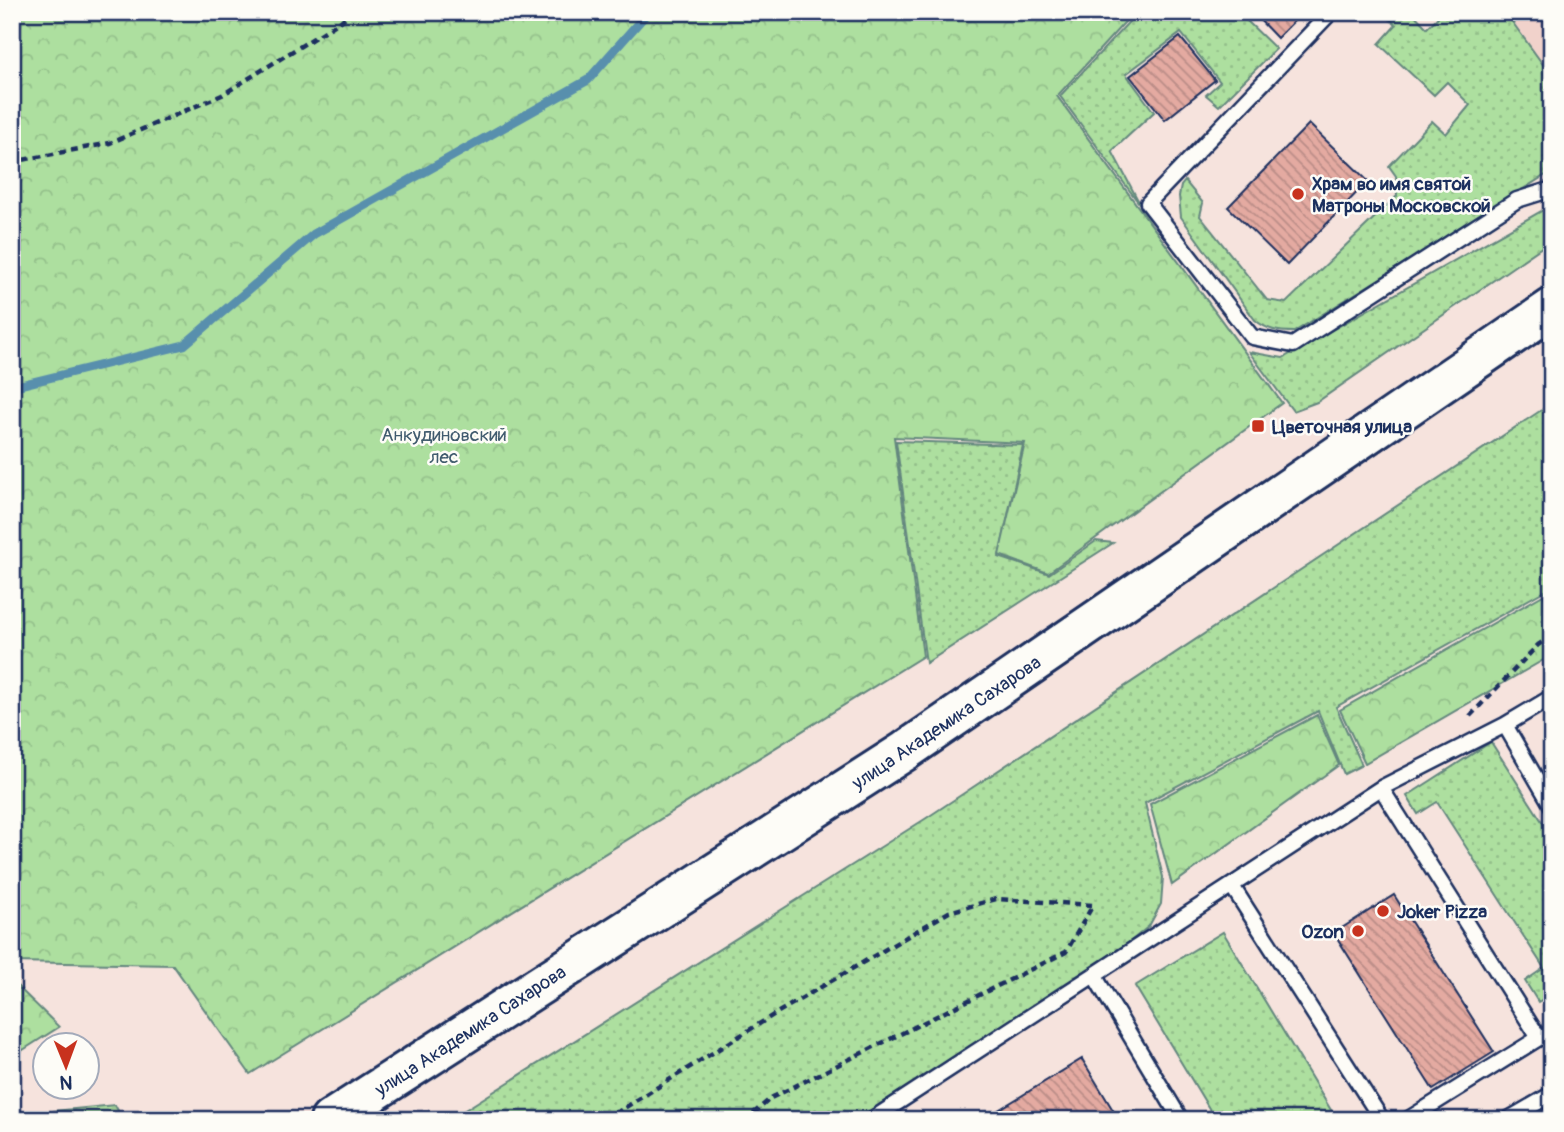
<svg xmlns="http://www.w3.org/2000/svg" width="1564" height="1132" font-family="Pangolin,sans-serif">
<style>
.built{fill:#f1d2cb}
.grass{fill:url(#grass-dots);stroke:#64877e;stroke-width:2}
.forest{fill:url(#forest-crowns);stroke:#64877e;stroke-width:2}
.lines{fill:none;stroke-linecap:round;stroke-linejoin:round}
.stream{stroke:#598fad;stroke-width:9}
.building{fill:url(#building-back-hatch);stroke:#1b2f5e;stroke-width:2}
.service-casing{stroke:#1b2f5e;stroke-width:19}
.secondary-casing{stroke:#1b2f5e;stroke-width:44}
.path{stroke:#1b2f5e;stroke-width:4.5;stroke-dasharray:7 5;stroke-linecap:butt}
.service{stroke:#fdfcf7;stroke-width:14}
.secondary{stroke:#fdfcf7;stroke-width:38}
.poi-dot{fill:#c8321e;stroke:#fdfcf7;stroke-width:2.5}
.labels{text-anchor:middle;stroke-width:5;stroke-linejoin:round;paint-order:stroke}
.poi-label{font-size:19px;font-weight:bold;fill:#1b2f5e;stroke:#fdfcf7;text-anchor:start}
.park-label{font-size:19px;fill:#405b6e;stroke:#fdfcf7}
.street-label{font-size:19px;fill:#1b2f5e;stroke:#fdfcf7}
</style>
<defs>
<pattern id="grass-dots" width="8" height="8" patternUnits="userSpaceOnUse" patternTransform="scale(1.75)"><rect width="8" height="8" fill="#addf9f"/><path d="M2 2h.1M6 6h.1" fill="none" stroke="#94c08b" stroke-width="1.8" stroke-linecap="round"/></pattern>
<pattern id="forest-crowns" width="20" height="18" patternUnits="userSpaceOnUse" patternTransform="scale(1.75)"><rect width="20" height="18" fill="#addf9f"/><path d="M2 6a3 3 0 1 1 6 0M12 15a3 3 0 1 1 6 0" fill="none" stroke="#94c08b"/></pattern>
<pattern id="building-back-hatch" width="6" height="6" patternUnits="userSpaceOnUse" patternTransform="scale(1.75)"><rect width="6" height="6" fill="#e4aaa1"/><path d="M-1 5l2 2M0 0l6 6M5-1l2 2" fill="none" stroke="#b88b86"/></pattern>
</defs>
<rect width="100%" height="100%" fill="#f6e3dd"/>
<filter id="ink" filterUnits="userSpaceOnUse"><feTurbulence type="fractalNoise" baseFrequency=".0143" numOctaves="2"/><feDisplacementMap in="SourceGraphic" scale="14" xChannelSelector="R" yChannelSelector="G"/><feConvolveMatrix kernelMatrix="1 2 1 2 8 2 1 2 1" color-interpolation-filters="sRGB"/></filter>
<g filter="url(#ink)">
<path class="built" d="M1495,12H1552V83Z"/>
<path class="grass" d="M1138,12H1243L1241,15L1276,49L1219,106L1206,95L1220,82L1181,33L1126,74L1154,112L1112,151L1141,206L1060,96Z
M1391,12H1412L1427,28L1438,17L1433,12H1505L1552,77V171L1294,332C1278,332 1267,330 1255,320L1181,217L1179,196L1181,186L1185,181L1203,203L1200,216L1267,300L1286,303L1397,196L1396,176L1389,166L1432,121L1446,134L1470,105L1447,82L1434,95L1379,44L1396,25L1387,17Z
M1552,205V240L1317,402L1293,411L1249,352L1283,358Z
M1552,403V603L1544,591L1336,707L1362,765L1344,774L1318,711L1145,803L1163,877L1161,904L1149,926L1086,978L861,1120H449L925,819Z
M896,441L1023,445L999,557L1049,574L1096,541L1113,543L926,663Z
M1491,742L1552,837V994L1538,1002L1525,981L1544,968L1437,802L1418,814L1407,796Z
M1223,932L1337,1120H1216L1135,986Z"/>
<path class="forest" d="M12,12H1134L1057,96L1282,403L1048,573L999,555L1025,443L894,437L923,656L250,1074L173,965L12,962Z
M1543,595L1552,609V655L1365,763L1340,710Z
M1317,715L1339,765L1172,885L1150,804Z
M12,981L59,1027L12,1057Z
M115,1105L123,1120H42L54,1111Z"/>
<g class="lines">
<path class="stream" d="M12,387L184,345L314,234L588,80L648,12"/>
</g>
<path class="building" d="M1259,12H1303L1277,38L1255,15Z
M1538,12H1552V31Z
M1180,37L1215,80L1165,120L1130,76Z
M1309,124L1368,181L1287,265L1228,207Z
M1394,895L1494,1052L1433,1090L1334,933Z
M1082,1059L1119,1120H982Z
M1552,1110V1120H1535Z"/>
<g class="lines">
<defs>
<path id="service" d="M1331,12L1148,203L1252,337L1293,345L1517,200L1552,189
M1505,725L1552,806
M1381,788L1539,1038L1552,1033
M1232,886L1382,1120
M1094,975L1381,788L1505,725L1552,697
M871,1120L1094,975L1181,1120
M1407,1120L1539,1038
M1507,1120L1552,1094"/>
<path id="secondary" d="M330,1120L905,751L1552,308"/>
</defs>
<use href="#service" class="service-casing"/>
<use href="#secondary" class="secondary-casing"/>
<path class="path" d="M12,162L110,143L222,95L341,21L351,12
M1470,716L1538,645L1552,636
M605,1120L775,1014L949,912L996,899L1093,905L1066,952L771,1098L746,1120"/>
<use href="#service" class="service"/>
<use href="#secondary" class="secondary"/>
</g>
</g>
<g class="poi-dot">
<circle cx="1298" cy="194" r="7"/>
<rect x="1251" y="419" width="14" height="14" rx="3.5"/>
<circle cx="1383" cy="911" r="7"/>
<circle cx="1358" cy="931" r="7"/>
</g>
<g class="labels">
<g class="poi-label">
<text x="1312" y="190">Храм во имя святой<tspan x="1312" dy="22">Матроны Московской</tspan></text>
<text x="1272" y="433">Цветочная улица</text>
<text x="1397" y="918">Joker Pizza</text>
<text x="1344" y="938" text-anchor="end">Ozon</text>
</g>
<g class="park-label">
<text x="444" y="441">Анкудиновский<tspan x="444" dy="22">лес</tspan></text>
</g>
<g class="street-label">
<text transform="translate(946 722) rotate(-34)" y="7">улица Академика Сахарова</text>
<text transform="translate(470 1030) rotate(-33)" y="7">улица Академика Сахарова</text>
</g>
</g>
<rect width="1564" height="1132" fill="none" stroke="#fdfcf7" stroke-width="42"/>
<rect x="21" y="21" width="1522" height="1090" fill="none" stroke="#1b2f5e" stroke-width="2.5" filter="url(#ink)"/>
<g transform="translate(66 1066) rotate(179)"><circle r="33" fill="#fdfcf7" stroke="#a3aaba" stroke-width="2"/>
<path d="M0-5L12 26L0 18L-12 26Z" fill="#c8321e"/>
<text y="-10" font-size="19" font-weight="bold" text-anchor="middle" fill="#1b2f5e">N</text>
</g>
</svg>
